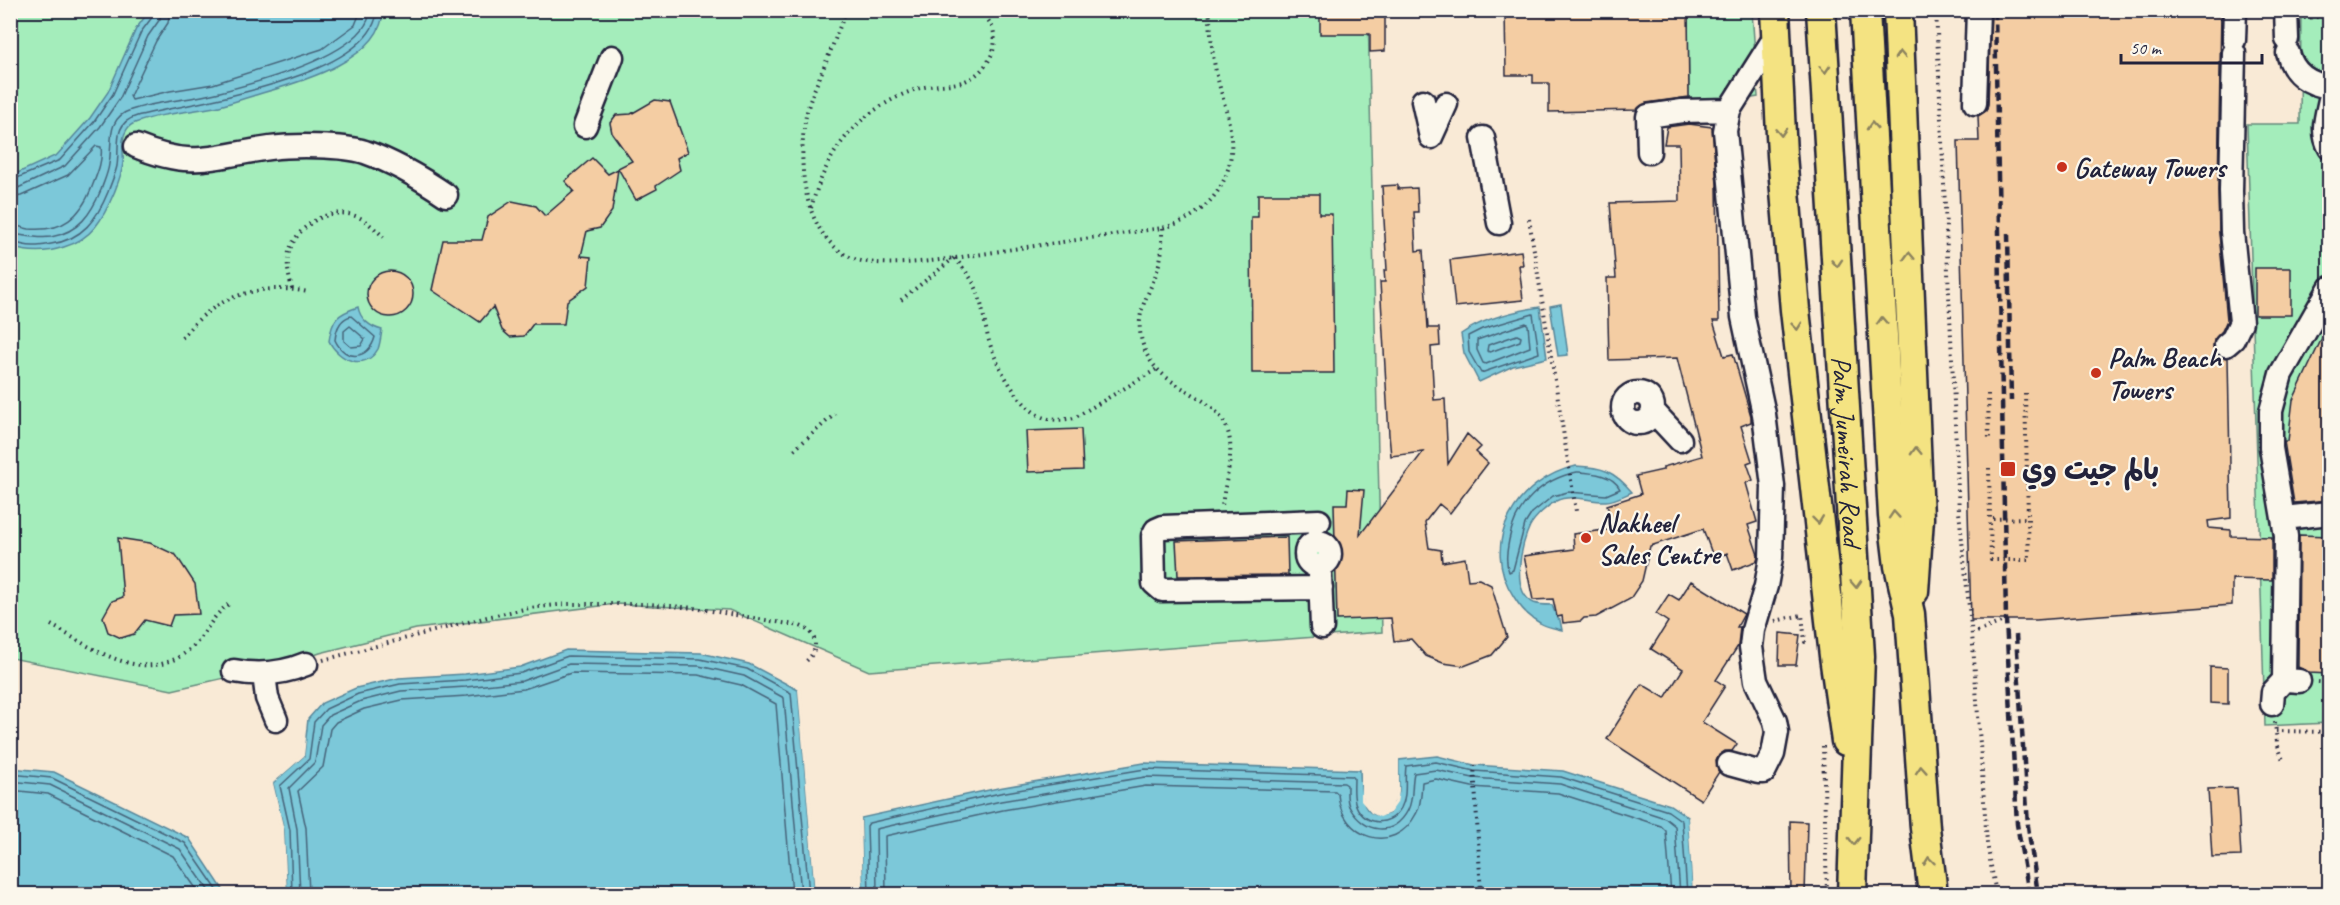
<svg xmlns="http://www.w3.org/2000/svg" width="2340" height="905" font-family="Caveat,'Playpen Sans Arabic',sans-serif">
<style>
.green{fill:#a4edbb;stroke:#63887b;stroke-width:1.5}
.water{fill:#7bc8d9;stroke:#57869a;stroke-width:1.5}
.pier{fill:#f9ead6}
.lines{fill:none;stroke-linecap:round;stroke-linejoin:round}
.shore{stroke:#46647a;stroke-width:1.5}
.building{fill:#f4cda3;stroke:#22223b;stroke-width:1.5}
.minor-casing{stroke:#22223b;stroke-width:27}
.major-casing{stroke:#22223b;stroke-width:33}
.path{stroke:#22223b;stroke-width:4;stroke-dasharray:1.5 4.5;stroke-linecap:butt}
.minor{stroke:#fbf7ec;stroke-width:22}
.major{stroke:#f4e382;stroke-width:28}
.rail{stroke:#22223b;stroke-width:4.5;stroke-dasharray:9 4.5;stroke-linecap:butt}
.oneway{stroke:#8b825e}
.poi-dot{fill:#c8321e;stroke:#fbf7ec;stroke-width:2}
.labels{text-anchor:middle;stroke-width:4.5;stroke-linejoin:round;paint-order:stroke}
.poi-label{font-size:28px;font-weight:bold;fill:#22223b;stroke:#fbf7ec;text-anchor:start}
.street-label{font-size:28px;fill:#22223b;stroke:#fbf7ec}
</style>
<rect width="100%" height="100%" fill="#f9ead6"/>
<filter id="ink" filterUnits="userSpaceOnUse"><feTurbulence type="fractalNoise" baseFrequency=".0167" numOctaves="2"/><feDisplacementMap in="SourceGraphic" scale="12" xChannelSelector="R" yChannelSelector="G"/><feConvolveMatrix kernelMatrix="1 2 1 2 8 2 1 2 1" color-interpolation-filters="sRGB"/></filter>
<g filter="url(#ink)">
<path class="green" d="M10,11H1368L1382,632L869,671L729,610L616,604L416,629L320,653L291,663L172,690L11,658Z
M1688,11H1752L1758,97L1689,108Z
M2301,11H2329V723L2265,726L2247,124H2300Z"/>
<path class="water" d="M149,11L383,10C383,60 297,83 259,94C245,98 230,104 215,107C189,112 161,113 135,123C128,125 124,133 123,140C122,148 124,156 123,163C122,174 118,183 114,193C103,219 92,239 64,247C46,253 28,253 11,247V176L57,155L90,118L108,92L136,29Z
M1561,304L1568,355L1558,356L1550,306Z
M358,307C360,319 370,327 382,330C381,336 380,344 378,349C365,372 338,360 329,341C332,319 337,314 358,307Z
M1540,307L1547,358L1513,366L1479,382L1464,353L1461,334C1482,319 1514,311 1540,307Z
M1576,466C1603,467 1614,471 1632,492C1625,495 1614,501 1606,501C1591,502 1571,493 1556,501C1547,506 1535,517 1530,526C1521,544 1510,592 1534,603C1539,605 1546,605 1552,605L1557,618L1560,620L1562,630C1554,628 1546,627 1540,623C1529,617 1520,607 1514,597C1478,543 1517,479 1576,466Z
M566,650L701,653L749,664L798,690L815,894H287L284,830L273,783L304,756L308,719L322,703L356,688L399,678L465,674L520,667Z
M1437,756L1474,765L1563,771L1670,805L1688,817L1693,894H863L861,818L998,788L1144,763L1360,770C1361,790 1359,824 1390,813L1399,792V760Z
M10,768L54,772L189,838L226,894H11Z"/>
<path class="pier" d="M800,688L801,690L818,894H815L798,690Z
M303,736L306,738L304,756L273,783L284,830L287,894H284L281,831L270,782L301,755Z
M1399,758V792L1397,803L1390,813L1380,817L1371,813L1361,801V767L1364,800L1373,811L1380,813L1388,811L1394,802L1396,792V760Z
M860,815L861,818L863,894H860L858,819Z
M1688,817L1691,819L1696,894H1693Z"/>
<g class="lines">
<path class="shore" d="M170,10L168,23L156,41L130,96L132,100L170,91L213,84L322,49L355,25L361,10
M10,181L60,160L94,122L113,94L141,32L153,16L154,10
M10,189L18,188L65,166L100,127L120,98L148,36L160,19L161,10
M10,198L21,196L68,175L96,146L101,147C103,161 97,174 92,187C80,217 63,232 29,229C22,228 17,225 10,225
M10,234C24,235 36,239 51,237C79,232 91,214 101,190C104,181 108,173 109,164C113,144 105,118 131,110C159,101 188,100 216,93C252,84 369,54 370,10
M10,242C15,242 19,244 24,245C31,247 43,246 51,244C82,240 97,219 108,192C111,183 115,175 117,166C120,146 112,123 137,116C188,103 374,78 377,10
M1533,314L1539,353L1481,373L1469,352L1468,336L1482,329Z
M351,316L375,337C369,360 345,362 335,340C336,330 339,319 351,316Z
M1526,323L1528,325L1530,347L1486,364L1483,363L1477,350V340Z
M350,326L365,339L361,346L351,347L344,341V331Z
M1517,335L1521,337L1520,341L1490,352L1487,351L1488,345Z
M1577,472C1592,473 1613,474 1620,489L1606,495L1568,492L1553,496L1532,513L1525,524L1513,570L1509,572C1505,561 1507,551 1509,540C1515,505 1542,479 1577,472Z
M10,774L52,778L185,843L220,894
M10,781L50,785L180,849L211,894
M10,790L48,794L173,856L200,894
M292,894L290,830L280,786L309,759L314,722L326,709L358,694L400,684L465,680L521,673L568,656L700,659L747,669L791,693L809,894
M300,894L297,829L289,788L315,762L321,725L330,715L361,701L401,691L466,687L522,681L569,664L699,666L744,676L784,698L801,894
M309,894L306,828L298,791L323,767L330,729L336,722L364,709L402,700L467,696L524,689L571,673L698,675L741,685L776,704L792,894
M869,894L867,826L869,823L1000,793L1145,769L1352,776L1354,778C1354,785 1353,794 1355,802C1361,825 1389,829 1401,808C1408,795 1404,780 1406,766L1436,762L1474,771L1561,777L1668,811L1682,821L1687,894
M877,894L876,829L1001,801L1145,777L1344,783L1347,785C1347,792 1346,802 1350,808C1364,833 1394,838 1408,810C1414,798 1411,785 1414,773L1436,770L1473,778L1560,784L1665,818L1675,826L1680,894
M886,894L885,836L1003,810L1146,786L1335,791L1338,794C1341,838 1394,857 1416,814C1422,804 1421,792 1422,782L1436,779L1472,787L1558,793L1661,826L1666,831L1671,894"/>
</g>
<path class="building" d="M1320,10H1385V51L1370,52V34H1320Z
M1505,10H1688L1689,97L1646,103L1636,110L1549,112V83H1533V75H1506Z
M1991,10H2221L2218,191L2219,233L2227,320L2222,331L2214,340L2213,347L2216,354L2228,358L2231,518L2208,521L2209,528L2231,530V536L2272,537V580L2232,579V605L2036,620H1971L1958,141H1979L1978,116L1986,111L1988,104Z
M655,100L670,102L688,152L677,158L680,170L656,186L657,189L636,200L618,168L632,161L612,133L610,123L616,115L631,114Z
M1689,124L1712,127L1717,184L1719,321H1713L1724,356L1733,354L1751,416V422L1741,426L1752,461L1747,463L1753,480L1746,483L1757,522L1748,525L1758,555L1757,561L1733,570L1727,553L1714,559L1703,529L1650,546L1642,581L1630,599L1596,617L1584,618L1581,621L1563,623L1562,616L1557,617L1553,599L1533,600L1524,556L1574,549L1573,534L1613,529L1607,505L1641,494L1636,476L1663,470V467L1702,456L1677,358L1609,360L1607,278H1616L1610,203L1680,201L1679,144H1664L1667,127Z
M592,158L608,174L618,169L612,211L600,228L587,231L581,256L591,257L588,286L567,301L564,324H533L524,336L510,337L502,330L493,307L480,322L432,290L443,240H482L488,217L512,201L536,206L545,216L574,191L565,181Z
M1398,185V189L1417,188L1418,212H1414L1416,251L1423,250L1428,328H1439L1440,346L1431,347L1434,400L1445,399L1448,464L1467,434L1481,447L1476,452L1488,463L1450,513L1439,504L1425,522L1429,548L1441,550L1442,562L1465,558L1468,580L1479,579L1491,585L1507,637L1492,655L1464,666L1443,663L1426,656L1411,639L1394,641L1391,618L1337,620L1334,504H1347L1348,489L1364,490L1360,535L1423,452L1391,456L1389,435L1380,282H1385L1384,270H1387L1382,186Z
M1258,194H1319V214H1332L1334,373H1252L1251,217H1258Z
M1521,251L1523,265H1519L1523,300L1455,307L1450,260Z
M2255,268H2291V315H2255Z
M367 294a23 23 0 1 1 46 0a23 23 0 1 1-46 0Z
M2330,321V425L2325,443L2326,460L2330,461V500L2294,503L2284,441H2288L2293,400Z
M1081,429L1083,470L1028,472L1026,431Z
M2299,535L2330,536V674L2309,673L2298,667Z
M1287,537L1288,575L1178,576L1176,541Z
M118,538L150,543L176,555L195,584L199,614L173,615L169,626L145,620L134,634L121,638L108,632L103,617L112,601L123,597Z
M1691,581L1744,614L1737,627H1740L1738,646L1716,680L1725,686L1702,722L1737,744L1732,751H1725L1719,755L1716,761L1719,772L1701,800L1607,739L1642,684L1665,698L1683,669L1651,649L1668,622L1656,614L1669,594L1679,600Z
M1780,633L1800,635L1796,665H1779Z
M2210,667L2228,668V704L2210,703Z
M2237,788L2241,856L2212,857L2208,789Z
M1790,821L1807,822L1805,894H1791Z"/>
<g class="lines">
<defs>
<path id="minor" d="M2286,10L2287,39
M2234,40L2235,10
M2288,53C2293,74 2309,84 2330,87
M2330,100C2326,118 2321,132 2330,148
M1423,101L1431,137
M1975,103L1978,10
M585,126L612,57
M1431,137L1446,104
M1483,138L1499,223
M136,146C194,170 213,156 270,148C293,145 343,145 365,152C393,162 421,178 446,195
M1649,152L1648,116L1682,111L1729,110
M2226,345L2233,339L2241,322L2232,232L2231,191L2234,53
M1623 408a15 15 0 1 1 30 0a15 15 0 1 1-30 0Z
M1653,411L1680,440
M2284,518L2330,513
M1319,521L1163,527L1156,530L1153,536L1154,583L1162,590L1321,588
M1306 554a12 12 0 1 1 24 0a12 12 0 1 1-24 0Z
M1320,574L1322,627
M234,671C260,676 282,674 306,664
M264,674L267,698L276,720
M2299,681L2287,680L2284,678L2286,536L2271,448V411L2281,374L2330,288
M2272,704L2273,692L2285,679
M1729,764L1758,772H1764L1773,754L1777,732L1775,721L1756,681L1751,647L1753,630L1766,586L1771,558L1773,486L1764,414L1743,317L1725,131L1729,110L1777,34"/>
<g id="major">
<path d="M1775,10L1782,155L1795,310L1834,656L1846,741"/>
<path id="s1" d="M1821,10L1860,656L1852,894"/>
<path d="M1865,10L1893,516L1899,566L1910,614L1925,828L1933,894"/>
<path d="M1898,10L1919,518L1914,591"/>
</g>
</defs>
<use href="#minor" class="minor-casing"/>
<use href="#major" class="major-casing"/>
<path class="path" d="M846,10C838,32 830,53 821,74C815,88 809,101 806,116C797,162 802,236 852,258C884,272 975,255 1013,249C1063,242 1112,235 1162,228C1204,219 1235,183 1231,138C1229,112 1218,87 1214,61C1211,45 1211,27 1209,10
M1936,10L1959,512L1973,645L1987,843L1996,894
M2304,18L2330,16
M811,208C823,165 844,128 883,105C894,98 907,92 920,88C935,84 950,86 965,81C983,74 998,53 994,34C993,25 986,17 980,10
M1529,219L1576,511
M1162,228C1162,240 1163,252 1159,264C1151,296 1131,311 1144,348C1161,395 1225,391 1230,442C1232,463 1224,486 1222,506
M955,258C963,268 971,277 976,288C984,307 984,328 991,347C998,368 1021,408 1042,417C1052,421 1063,420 1074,418L1157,369
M292,289C289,277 286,265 289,252C298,223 334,203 362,219C369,223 377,231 384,237
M901,300L954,258
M182,338C213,297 257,282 308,292
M2025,393L2028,516
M1988,394L1989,441
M794,450L835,414
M1989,468L1990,519L2028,518L2029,560H1991L1990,522
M1775,621L1802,615L1805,642H1810
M51,625C93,648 145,688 190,649C207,635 209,618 229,604
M1977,632L2006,620
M323,660L491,616L529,608L567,604H649L694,608L800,626C818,633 820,650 805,662
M2318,682L2330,683
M2275,722L2277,743L2283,760
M2276,731L2330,732
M1823,746L1827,894
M1474,765L1481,894"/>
<use href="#minor" class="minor"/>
<use href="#major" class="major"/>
<path class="rail" d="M1995,10L2006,620L2017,824L2029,894
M2008,233L2011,401
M2016,635L2028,826L2038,894"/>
</g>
<defs><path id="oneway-chevron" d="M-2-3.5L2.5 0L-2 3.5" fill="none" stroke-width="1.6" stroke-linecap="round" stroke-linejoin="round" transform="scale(1.5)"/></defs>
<g class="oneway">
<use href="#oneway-chevron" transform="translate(1900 55) rotate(-93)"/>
<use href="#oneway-chevron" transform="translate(1825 69) rotate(86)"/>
<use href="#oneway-chevron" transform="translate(1872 126) rotate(-93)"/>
<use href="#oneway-chevron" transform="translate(1781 132) rotate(87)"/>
<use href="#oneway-chevron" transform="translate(1909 256) rotate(-92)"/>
<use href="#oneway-chevron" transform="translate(1837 263) rotate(86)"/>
<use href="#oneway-chevron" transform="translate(1882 321) rotate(-93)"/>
<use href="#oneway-chevron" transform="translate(1797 326) rotate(84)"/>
<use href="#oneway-chevron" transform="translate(1916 451) rotate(-92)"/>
<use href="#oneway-chevron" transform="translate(1894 515) rotate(-94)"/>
<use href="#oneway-chevron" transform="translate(1818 520) rotate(83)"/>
<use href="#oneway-chevron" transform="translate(1856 584) rotate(87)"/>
<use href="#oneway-chevron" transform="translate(1921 770) rotate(-94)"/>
<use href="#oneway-chevron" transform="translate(1854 841) rotate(91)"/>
<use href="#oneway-chevron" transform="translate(1929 861) rotate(-97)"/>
</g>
</g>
<g class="poi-dot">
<circle cx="2062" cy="167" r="6"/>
<circle cx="2096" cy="373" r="6"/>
<rect x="2000" y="461" width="16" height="16" rx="3"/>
<circle cx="1586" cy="538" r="6"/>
</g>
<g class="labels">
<g class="poi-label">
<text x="2074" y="177">Gateway Towers</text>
<text x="2108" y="367">Palm Beach<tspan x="2108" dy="32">Towers</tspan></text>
<text x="2022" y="479">بالم جيت وي</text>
<text x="1598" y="532">Nakheel<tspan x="1598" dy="32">Sales Centre</tspan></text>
</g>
<g class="street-label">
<text dy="10" stroke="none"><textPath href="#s1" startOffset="442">Palm Jumeirah Road</textPath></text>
</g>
</g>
<rect width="2340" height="905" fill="none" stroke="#fbf7ec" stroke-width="36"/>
<rect x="18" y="18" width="2304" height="869" fill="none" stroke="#22223b" stroke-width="2" filter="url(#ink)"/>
<path d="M2121 54v9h141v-9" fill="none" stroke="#22223b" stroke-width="3"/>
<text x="2130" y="54" font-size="18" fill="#22223b" stroke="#fbf7ec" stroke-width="4.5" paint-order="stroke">50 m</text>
</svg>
